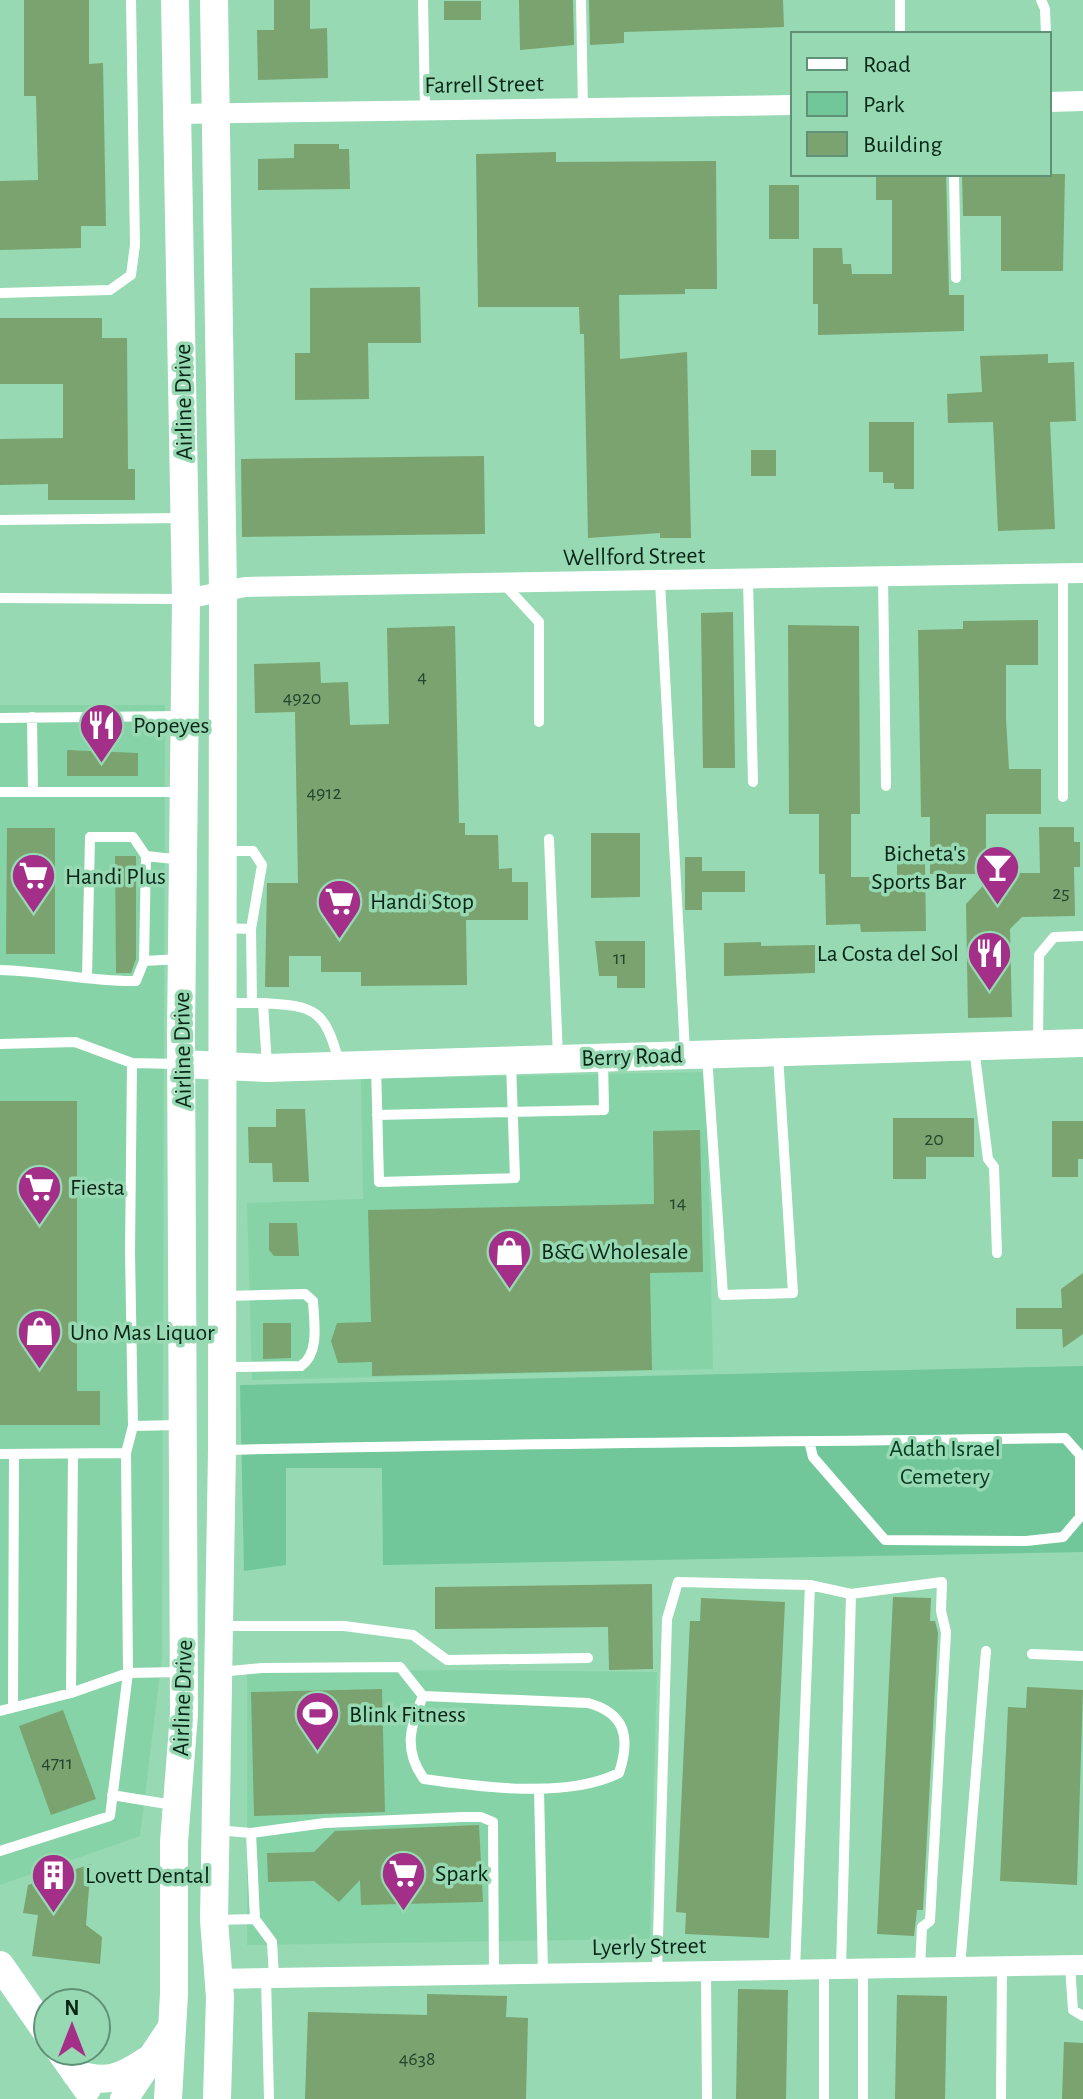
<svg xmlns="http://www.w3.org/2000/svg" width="1083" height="2099" font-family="'Alegreya Sans',sans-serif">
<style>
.built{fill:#87d3a8}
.green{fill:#71c799}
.building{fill:#7aa36f}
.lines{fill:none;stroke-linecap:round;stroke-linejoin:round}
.lane{stroke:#fff;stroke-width:10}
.street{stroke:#fff;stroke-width:20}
.secondary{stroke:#fff;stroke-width:28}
.labels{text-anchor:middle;stroke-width:7;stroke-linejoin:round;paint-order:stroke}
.number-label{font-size:20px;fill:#25442d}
.street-label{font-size:24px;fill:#092517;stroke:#96d9b3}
.poi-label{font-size:24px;fill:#092517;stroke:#96d9b3;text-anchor:start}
.park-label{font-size:24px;fill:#063a23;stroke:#96d9b3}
</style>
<rect width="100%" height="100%" fill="#96d9b3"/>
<path class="built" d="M0,705H165L162,1657L140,1836L0,1885Z
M706,1072L713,1369L252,1380L247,1203L363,1199L361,1079Z
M456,1670L657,1672L650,1939L247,1945V1672Z"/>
<path class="green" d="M1083,1366V1552L383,1565L382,1468H286V1565L244,1571L240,1385Z"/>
<path class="building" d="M24,0H89V64L103,63L106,226H81V248L0,250V181L38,180L36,96H24Z
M274,0H310V29L327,28L328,78L258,80L257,30H274Z
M519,0H573L574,45L520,50Z
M589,0H783L784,27L624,32V43L590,45Z
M444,1H481V20H444Z
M294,144H339V149H349L350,189L258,190V159L294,158Z
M556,152V162L716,161L717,289H685V294L619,295L620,359L687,352L691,538H660V533L588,538L584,334H580L579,307H478L476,154Z
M876,174H946L949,295H964V331L818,335V304H813V248H842L843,264H851L852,274H892V200H876Z
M962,174H1065L1063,271H1001V216H963Z
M769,185H799V239H769Z
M420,287L421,343H368L369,399L295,400V353H310V288Z
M0,318H102V338H127L128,469H135V500H48V484L0,485V439L63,438V384H0Z
M1048,354V363L1074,362L1076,421L1050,422L1055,529L998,531L993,422L948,423L947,394L982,392L980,356Z
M869,422H914V489H894V483H883V472H869Z
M751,450H776V476H751Z
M484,456L485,534L242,537L241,459Z
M733,612L735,768H703L701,613Z
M1038,620V665H1006V719L1009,769H1041V814H986V874H930V817H921L918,630L963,629V621Z
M788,625L859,626L860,814H851V877H897V862H925L926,931L861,932L860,924L826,925L825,874H819V814H789Z
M455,626L459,823H465V835H498L499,869L512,868V882H528V920H466L467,985L361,986V972H321V956H289V987H265L267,883H298L295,712L255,713L254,664L320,662L321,683L348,682L350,725L389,724L387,628Z
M67,750L138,753V776H67Z
M1039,827H1074V842H1080V867H1074L1075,916L1022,917L1010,929L1012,1017L968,1018L966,904L995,873H1040Z
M7,828H55V954H6Z
M591,833H640V897L591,898Z
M115,856H136V959L131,973H116Z
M685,857H702V871H745V892H702V910H685Z
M595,941H645V988H617V976H599Z
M761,942V946L815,945V973L724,976V943Z
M0,1101H77V1391H100V1425H0Z
M276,1109H305L309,1182H273L272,1163H249L248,1127H276Z
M893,1118H974V1157H926V1179H893Z
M1052,1121H1083V1159H1078V1177H1052Z
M700,1130L703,1272L650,1273L652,1370L372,1376V1362L338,1363L331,1341L337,1323L371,1322L368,1210L654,1204L653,1131Z
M269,1223H297L299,1256H274L269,1250Z
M1083,1273V1334L1063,1348L1062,1329H1016V1308H1062L1061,1289Z
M263,1323H291V1358L263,1359Z
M652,1584L653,1669L609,1670L608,1627L435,1629V1587Z
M893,1597L931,1598L930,1621H935L938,1633L923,1910H917L914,1936L877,1934Z
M701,1598L785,1602L769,1938L685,1934L686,1913L676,1912L690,1621H700Z
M1027,1687L1083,1690L1077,1885L1000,1881L1008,1707L1026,1708Z
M382,1689L385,1812L254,1816L251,1692Z
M63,1710L96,1799L51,1815L19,1726Z
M479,1825L483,1902L361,1905L360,1880L339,1902L314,1881L268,1882L267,1853L314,1852L335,1831Z
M91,1864L86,1925L102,1937L100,1964L32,1956L38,1915L23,1913L28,1885Z
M738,1989L788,1990L786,2099H736Z
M427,1994L507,1996L506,2017L528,2018L526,2099H305L308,2012L427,2015Z
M897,1995L947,1996L945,2099H895Z
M1064,2042L1083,2043V2099H1062Z"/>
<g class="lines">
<path class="lane" d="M423,0L425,111
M581,0L583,109
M900,0V34
M1041,0L1045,9L1046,34
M954,174L956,278
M0,293L110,290L131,275L135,245L131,0
M0,520L182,518
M1063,573V797
M883,577L886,786
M748,580L753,782
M660,581L685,1052
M504,584L539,622V722
M0,598L184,599
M32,717L33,792
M0,718L181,716
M0,792H182
M549,839L558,1057
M225,851H253L262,865L251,929
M146,856L144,961L181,959
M223,928L251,929L252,1003
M0,970C46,971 91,982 136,981L144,961
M87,977L90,837H133L146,856L183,860
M226,1003H263L267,1066
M263,1003C316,1006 325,1010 339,1062
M1038,1042L1039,955L1054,937L1083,936
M0,1044L75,1042L132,1063L178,1064
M974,1048L988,1159L994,1167L997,1253
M707,1056L723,1295L793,1293L778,1055
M376,1065L379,1182L515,1178L511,1063
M377,1115L604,1110L603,1059
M224,1296L305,1294L313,1301C314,1322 320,1353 301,1366L236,1367L224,1361
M133,1426L179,1425
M224,1450C504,1443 785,1442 1065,1438L1080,1455V1517L1063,1537L1026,1541L885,1540L813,1457L809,1441
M0,1454L126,1453
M851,1594L942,1582L941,1611L946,1632L930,1921L922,1927L920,1968
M221,1626H344L413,1635L447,1660L588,1658
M1032,1654L1083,1656
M219,1672L262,1668L400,1667L423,1696L588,1703C625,1713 631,1737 619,1773C567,1799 480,1787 424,1779C403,1750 410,1727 423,1696
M71,1693L73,1454
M13,1707L14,1454
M0,1711L71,1693L128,1673L180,1672
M539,1789L543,1974
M112,1795L173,1805
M216,1830L251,1833L255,1919L272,1942L274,1978
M251,1833L325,1823L463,1817H481L493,1822L494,1975
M0,1851L110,1816L128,1673L126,1453L133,1426L130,1252L132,1063
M216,1920L255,1919
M1070,1965L1073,2010L1083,2016
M960,1967L986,1651
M795,1970L810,1585
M824,1970V2099
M657,1972L667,1619L678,1582L810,1585L851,1594L841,1969
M706,1972L707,2099
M266,1978L269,2099
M863,2099V1969
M1001,2099L1002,1967"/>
<path class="street" d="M1049,102L1083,101
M176,114L793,105
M186,599L245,587L1083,573
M215,1979L1083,1965"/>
<path class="secondary" d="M214,0L223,592L222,1450L214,1920L220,1997L217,2099
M181,1064L267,1068L1083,1043
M0,1965L48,2034
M60,2051L87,2089
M76,2074C106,2084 121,2078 146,2061
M124,2099L172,2027
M168,2099L174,1994V1842L184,1714L181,1033L186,599L175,0"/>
</g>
<defs>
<symbol id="restaurant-pin" viewBox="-11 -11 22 30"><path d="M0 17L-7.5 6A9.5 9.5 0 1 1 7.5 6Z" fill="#a42f89" stroke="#96d9b3"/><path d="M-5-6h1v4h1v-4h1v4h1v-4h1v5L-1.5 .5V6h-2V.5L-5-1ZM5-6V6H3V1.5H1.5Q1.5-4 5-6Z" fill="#fff"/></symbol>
<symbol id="bar-pin" viewBox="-11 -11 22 30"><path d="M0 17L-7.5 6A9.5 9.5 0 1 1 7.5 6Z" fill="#a42f89" stroke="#96d9b3"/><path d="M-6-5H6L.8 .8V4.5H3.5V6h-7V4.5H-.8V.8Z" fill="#fff"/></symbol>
<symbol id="supermarket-pin" viewBox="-11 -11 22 30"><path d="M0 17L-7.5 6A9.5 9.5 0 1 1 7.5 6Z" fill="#a42f89" stroke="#96d9b3"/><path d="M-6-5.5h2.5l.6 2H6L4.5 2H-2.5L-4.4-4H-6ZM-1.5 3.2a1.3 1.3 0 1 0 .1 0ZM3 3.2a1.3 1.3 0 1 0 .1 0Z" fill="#fff"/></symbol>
<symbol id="shop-pin" viewBox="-11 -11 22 30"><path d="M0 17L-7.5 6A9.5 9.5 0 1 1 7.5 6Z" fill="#a42f89" stroke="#96d9b3"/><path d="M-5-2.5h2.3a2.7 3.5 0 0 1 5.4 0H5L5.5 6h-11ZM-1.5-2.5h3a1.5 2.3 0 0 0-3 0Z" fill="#fff"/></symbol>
<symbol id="stadium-pin" viewBox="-11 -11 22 30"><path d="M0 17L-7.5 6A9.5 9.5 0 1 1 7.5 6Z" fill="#a42f89" stroke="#96d9b3"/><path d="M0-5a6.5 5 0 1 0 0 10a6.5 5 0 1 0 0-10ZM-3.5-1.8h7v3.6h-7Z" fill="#fff"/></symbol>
<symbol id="building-pin" viewBox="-11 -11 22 30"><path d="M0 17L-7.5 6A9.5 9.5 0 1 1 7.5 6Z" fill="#a42f89" stroke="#96d9b3"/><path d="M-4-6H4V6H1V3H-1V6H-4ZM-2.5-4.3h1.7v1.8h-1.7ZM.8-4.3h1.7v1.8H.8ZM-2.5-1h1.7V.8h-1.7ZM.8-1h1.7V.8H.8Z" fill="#fff"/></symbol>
</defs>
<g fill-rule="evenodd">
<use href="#restaurant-pin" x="76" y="700" width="51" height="69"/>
<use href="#bar-pin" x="972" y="842" width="51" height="69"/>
<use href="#supermarket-pin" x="8" y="850" width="51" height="69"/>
<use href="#supermarket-pin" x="314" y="876" width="51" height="69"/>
<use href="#restaurant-pin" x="964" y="928" width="51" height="69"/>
<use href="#supermarket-pin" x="14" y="1162" width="51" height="69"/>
<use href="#shop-pin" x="484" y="1226" width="51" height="69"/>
<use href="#shop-pin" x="14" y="1306" width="51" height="69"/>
<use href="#stadium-pin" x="292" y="1688" width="51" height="69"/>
<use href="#supermarket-pin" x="378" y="1848" width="51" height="69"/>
<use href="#building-pin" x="28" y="1850" width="51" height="69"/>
</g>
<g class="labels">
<g class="number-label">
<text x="422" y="683">4</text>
<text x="302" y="704">4920</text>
<text x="324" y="799">4912</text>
<text x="1061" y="899">25</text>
<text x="620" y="964">11</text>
<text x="934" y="1145">20</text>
<text x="678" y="1209">14</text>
<text x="57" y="1769">4711</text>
<text x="417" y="2065">4638</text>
</g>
<g class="street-label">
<text transform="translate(484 84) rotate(-1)" y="8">Farrell Street</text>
<text transform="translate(183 402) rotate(-91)" y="8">Airline Drive</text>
<text transform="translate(634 556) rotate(-1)" y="8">Wellford Street</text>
<text transform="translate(182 1050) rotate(-91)" y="8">Airline Drive</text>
<text transform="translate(632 1056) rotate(-2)" y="8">Berry Road</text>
<text transform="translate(182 1698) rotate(-88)" y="8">Airline Drive</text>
<text transform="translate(649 1946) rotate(-1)" y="8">Lyerly Street</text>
</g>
<g class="poi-label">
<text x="133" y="733">Popeyes</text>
<text x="966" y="861" text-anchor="end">Bicheta's<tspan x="966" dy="28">Sports Bar</tspan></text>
<text x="65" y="884">Handi Plus</text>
<text x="370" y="909">Handi Stop</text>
<text x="959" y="961" text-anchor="end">La Costa del Sol</text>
<text x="70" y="1195">Fiesta</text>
<text x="541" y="1259">B&amp;G Wholesale</text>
<text x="70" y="1340">Uno Mas Liquor</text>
<text x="349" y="1722">Blink Fitness</text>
<text x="435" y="1881">Spark</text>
<text x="85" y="1883">Lovett Dental</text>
</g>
<g class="park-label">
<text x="945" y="1456">Adath Israel<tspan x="945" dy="28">Cemetery</tspan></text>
</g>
</g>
<rect x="791" y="32" width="260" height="144" fill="#96d9b3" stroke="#5e9175" stroke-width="2"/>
<rect x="807" y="58" width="40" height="12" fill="#ffffff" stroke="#5e9175" stroke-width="2"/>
<text x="863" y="72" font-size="24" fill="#092517">Road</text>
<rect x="807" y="92" width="40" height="24" fill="#71c799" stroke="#5e9175" stroke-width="2"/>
<text x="863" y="112" font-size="24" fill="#092517">Park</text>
<rect x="807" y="132" width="40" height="24" fill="#7aa36f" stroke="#5e9175" stroke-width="2"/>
<text x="863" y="152" font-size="24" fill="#092517">Building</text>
<g transform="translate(72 2027)"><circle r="38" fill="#96d9b3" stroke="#5e9175" stroke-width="2"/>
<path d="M0-6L14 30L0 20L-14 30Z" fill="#a42f89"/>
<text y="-12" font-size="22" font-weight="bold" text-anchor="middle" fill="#092517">N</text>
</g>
</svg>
